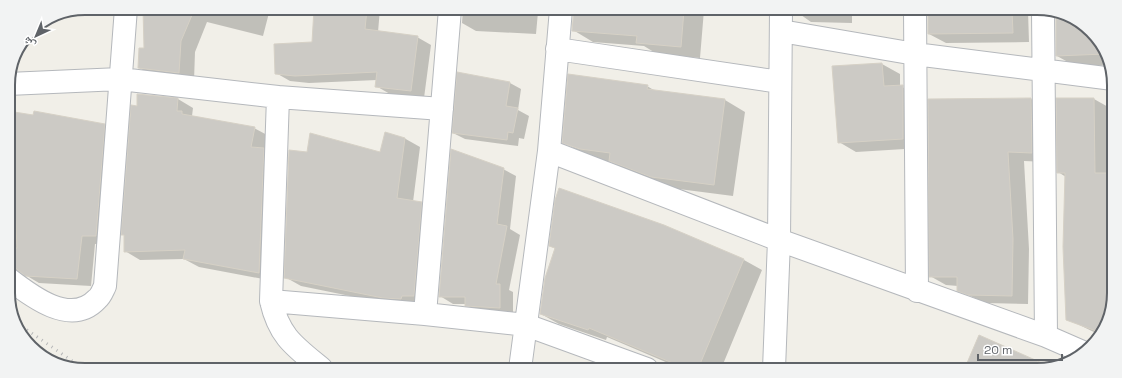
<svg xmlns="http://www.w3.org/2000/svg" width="1122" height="378" font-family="'Space Grotesk','Noto Naskh Arabic',sans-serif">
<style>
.shadow{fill:#0003}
.building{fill:#cccac5;stroke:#d6d1c6}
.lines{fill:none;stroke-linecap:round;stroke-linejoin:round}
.minor-casing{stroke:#b5b8bc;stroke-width:24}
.minor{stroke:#fff;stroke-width:22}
.rail{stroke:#b6b7b8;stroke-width:3;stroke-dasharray:1 5;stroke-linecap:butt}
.rim{fill:none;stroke:#5f6368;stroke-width:2}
</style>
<rect width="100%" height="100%" fill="#f1efe8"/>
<path class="shadow" d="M144,8L270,9L263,36L207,22L195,52L194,81L154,76L139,68L145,49Z
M315,9H380L378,32L417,37L431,45L424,98L390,94L376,86L377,80L309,83L290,81L276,73L313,43Z
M463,9H533L538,12L536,34L476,31L462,23Z
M575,9L704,10L700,58L657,54L644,46L593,42L573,30Z
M794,10H852V23L811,22Z
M929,10L1028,11L1029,42L946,43L929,34Z
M1056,11L1095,34L1110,65L1077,67L1057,56Z
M882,64L900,74V86L920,96L921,148L856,152L839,142L833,67Z
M458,73L510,83L521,89L518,110L529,116L524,139L519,138L518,146L465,139L453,133Z
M647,86L657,92L725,100L745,112L733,196L671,188L629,171L612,162L600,160L583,153L563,142Z
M178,99L193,108L192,116L254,128L269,136L274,281L199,267L184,259L140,260L125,251V235L122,234L138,107Z
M1031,99L1047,109L1048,162L1024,161L1029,249L1028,304L985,303L958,290V286L946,285L930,276L929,100Z
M1094,99L1110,108V174H1112L1111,313L1098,334L1067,319L1066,177L1058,172Z
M8,112L104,125L118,132L109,243L95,244L91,286L39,283L10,266L12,235H9Z
M404,138L420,147L413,202L421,203L437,212L429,305L399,306L301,286L285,277L308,153L380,154Z
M503,169L516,176L510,229L520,235L509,290L513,292V314L479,313L466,304H453L440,296Z
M663,226L744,260L762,270L721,369H682L607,337L606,340L559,324L541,314L556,249L550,246Z"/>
<path class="building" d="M143,8H195L181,41L179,73L138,68L139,48H144Z
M314,9H367L365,29L418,36L411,91L375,87L377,72L295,76L275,74L274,44L312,42Z
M574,9L684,10L681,47L636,43L637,36L572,31Z
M928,10L1012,11L1013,33L928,34Z
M1056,11L1095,34L1105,54L1056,56Z
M882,63L884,86L903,85V139L838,143L832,66Z
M457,72L510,82L506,106L518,108L513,133L508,132L507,140L452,133Z
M568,74L648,85L647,89L725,99L714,185L651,177L609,161L610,153L580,149L562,143Z
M137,94L178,98L177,111H182V114L255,127L251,147L264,148L259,273L183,259L185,250L124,252V235H121L131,105L137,106Z
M1031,98L1032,153L1008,152L1013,239L1012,296L968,295L957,291V277H929L928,99Z
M1056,98H1094L1095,173H1112L1111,313L1099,332L1066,320L1063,247L1065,173H1057Z
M8,111L33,115L34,111L105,124L96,236H82L77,279L25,276L17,269L9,267L10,248H17L15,203L9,201Z
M385,132L405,138L397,198L422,202L414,296H402L401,299L383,298L284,278L289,150L307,152L310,133L380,152Z
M451,149L504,168L497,224L507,226L496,284H500V308L465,306V297H439Z
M559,188L664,225L744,259L698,369H687L589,328L588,330L540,314L545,278L555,248L549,246L555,200Z
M979,335L1051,367L1042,370H964Z"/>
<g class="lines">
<defs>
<path id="minor" d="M915,10L917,291
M1043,11L1046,336
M781,31L915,54L1113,79
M557,49L780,82
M8,84L120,79L278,97L271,301C279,336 294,346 321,368
M278,97L442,109
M549,151L779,240L1046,336L1085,353
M9,279C31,296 71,327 97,299C101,296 103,290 105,286L126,8
M271,301L425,314L526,325L647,369
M425,314L450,9
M520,369L549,151L561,9
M774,369L779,240L781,10"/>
</defs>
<use href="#minor" class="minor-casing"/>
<use href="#minor" class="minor"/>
<path class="rail" d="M17,323L81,367"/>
</g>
<path d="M0 0H1122V378H0ZM85 15H1037A70 70 0 0 1 1107 85V293A70 70 0 0 1 1037 363H85A70 70 0 0 1 15 293V85A70 70 0 0 1 85 15Z" fill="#f2f3f3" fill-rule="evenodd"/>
<path class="rim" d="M85 15H1037A70 70 0 0 1 1107 85V293A70 70 0 0 1 1037 363H85A70 70 0 0 1 15 293V85A70 70 0 0 1 85 15Z"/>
<g transform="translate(36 36) rotate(224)" stroke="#ffffff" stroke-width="3" paint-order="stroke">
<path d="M0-3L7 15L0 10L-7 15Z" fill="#5f6368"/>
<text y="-6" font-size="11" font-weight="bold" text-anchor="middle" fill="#5f6368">ش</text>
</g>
<path d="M978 354v6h84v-6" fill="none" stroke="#5f6368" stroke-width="2"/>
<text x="984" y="354" font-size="12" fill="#5f6368" stroke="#ffffff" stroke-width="3" paint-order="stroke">20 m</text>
</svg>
